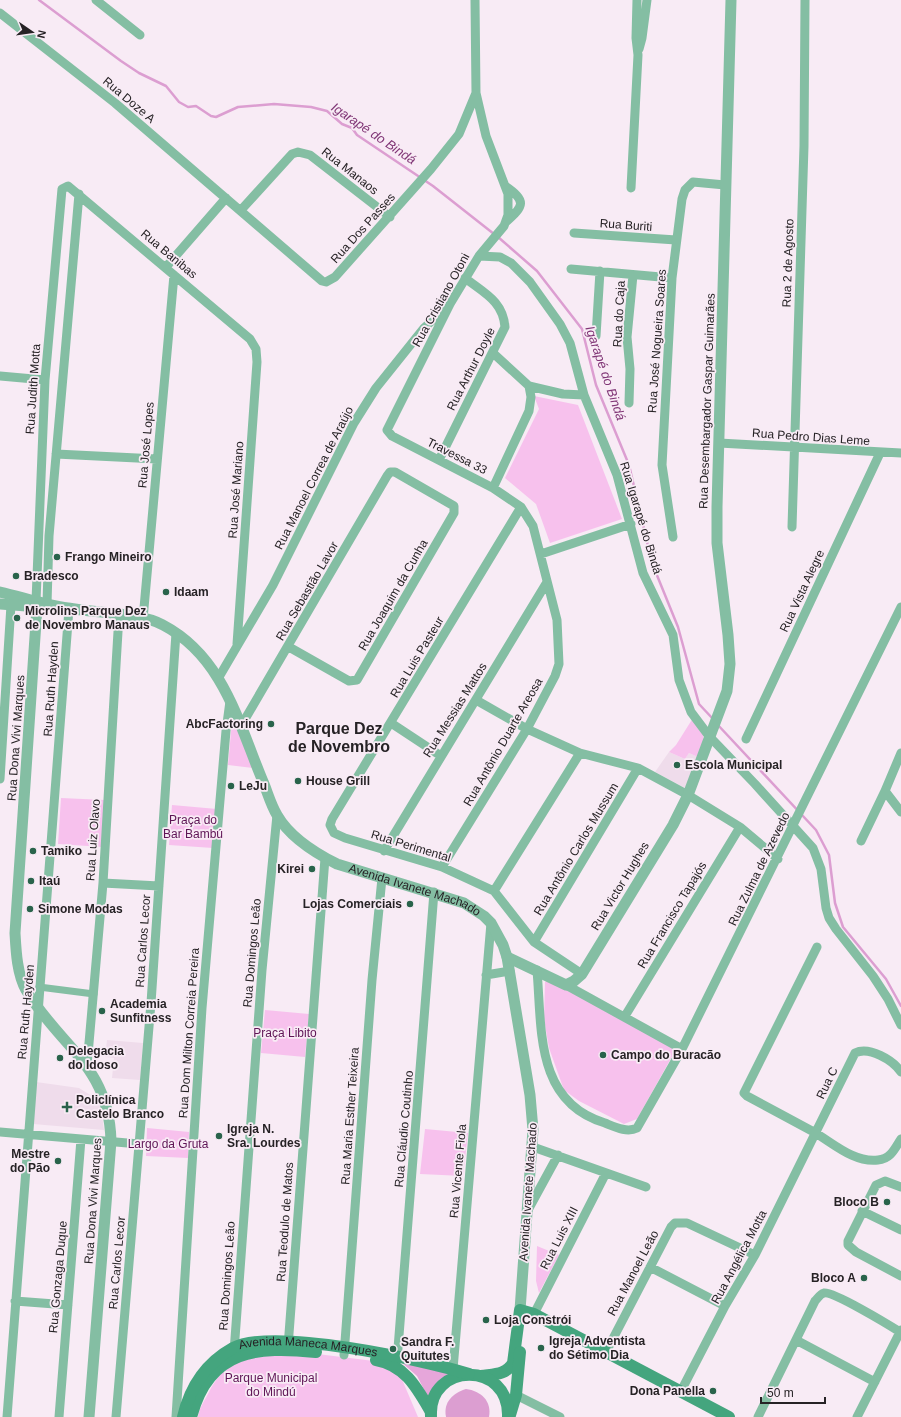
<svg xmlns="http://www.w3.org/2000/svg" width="901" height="1417" font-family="Arial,sans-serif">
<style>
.built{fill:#efdceb}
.green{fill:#f7c1ed}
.forest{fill:#e6a6da}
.water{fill:#dc9ed1}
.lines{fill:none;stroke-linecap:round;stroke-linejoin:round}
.stream{stroke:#dc9ed1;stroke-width:2.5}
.pedestrian{stroke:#84bea3;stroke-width:7}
.minor{stroke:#84bea3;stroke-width:9}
.tertiary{stroke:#84bea3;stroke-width:11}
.secondary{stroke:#44a57e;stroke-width:12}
.poi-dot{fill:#29634b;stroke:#f8ebf5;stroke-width:1.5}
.labels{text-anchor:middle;stroke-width:3.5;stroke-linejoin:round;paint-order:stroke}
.street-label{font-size:12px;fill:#262225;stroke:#f8ebf5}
.poi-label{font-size:12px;font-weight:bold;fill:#262225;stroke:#f8ebf5;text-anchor:start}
.park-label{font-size:12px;fill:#5e1455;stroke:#f8ebf5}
.water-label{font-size:13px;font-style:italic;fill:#803676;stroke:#f8ebf5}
.district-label{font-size:16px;font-weight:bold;fill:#262225;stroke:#f8ebf5}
</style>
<rect width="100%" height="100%" fill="#f8ebf5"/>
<path class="built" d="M669,752L685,759L689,753L698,757L685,788L655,772Z
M107,1040L143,1043L140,1080L112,1078L114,1058L105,1057Z
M36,1082L79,1088L100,1101L104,1130L33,1124Z"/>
<path class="green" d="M534,396L578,405L622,519L550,543L536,504L505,478L539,409Z
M233,711L253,768L228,765Z
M693,718C706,734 706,737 698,757L689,753L685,759L669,752L676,745Z
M61,798L105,800L102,847L58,844Z
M172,805L217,809L213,848L169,845Z
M551,979L674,1048V1053L637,1119L624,1124L579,1101L564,1090L549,1048L544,1019L545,982Z
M265,1010L309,1014L305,1057L261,1053Z
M147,1128L189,1132L188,1158L146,1156Z
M425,1129L468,1133L463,1176L420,1174Z
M537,1246L559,1255L539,1293L536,1281Z
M293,1351L382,1362L398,1370L418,1417H198C199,1408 205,1400 209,1392C230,1352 254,1357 293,1351Z"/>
<path class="forest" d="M400,1361L458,1373L430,1401L417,1376Z"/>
<path class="water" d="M466,1389C481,1391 492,1401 489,1417H446C443,1402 453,1393 466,1389Z"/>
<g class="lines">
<path class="stream" d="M39,0L121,61L139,73L166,86L179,102L188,107L196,106L211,116L216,117L238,107L274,104L311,107L327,111L342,124L352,128L357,135L433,186L494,234
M498,237L537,271L582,329L596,385L629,465L652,563L678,627L699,704L713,719
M717,724L816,830L829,855L835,903L843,927L886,979L901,1006"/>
<path class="pedestrian" d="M39,987L94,994"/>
<path class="minor" d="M96,0L140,35
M0,13L115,103L322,281L326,282L335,277L431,169L459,134L476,93
M639,49L642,38L647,0
M505,186C527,201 524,206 506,222
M631,188L638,55L636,38L637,0
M241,210L292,154L298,152L310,155L390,217
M574,233L676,240
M479,256L500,257L511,263L530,282L560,324L570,343L584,395L617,475L643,573L673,635L679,680L691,712L709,736L755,784L813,848L821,869L826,908L829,918L836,929L873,976L888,999L901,1025
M166,267L226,198
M571,269L672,278
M596,336L600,271
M0,376L45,380
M529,386L563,394L584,395
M629,403L630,369L627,337L633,275
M719,443L901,453
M56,454L157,459
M439,460L505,327C503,301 484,293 465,278
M493,488L529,411L531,397L529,386L493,353
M521,507L332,819L330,825L334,833L345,838L442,867L494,891L534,942L582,974
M792,527L804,146L805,0
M673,537L662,465L672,278L682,199L685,190L693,182L725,185
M541,554L631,524
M36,601L45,380L62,189L68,186L250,339L256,349L257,362L237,644
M47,604L49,536L79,194
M143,619L174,275
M219,677L273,585L354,423L376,388L424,328L445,309
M476,700L527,729L580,753L638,768L688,795L740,827L778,859
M391,723L441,756
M241,726L387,476L390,472H395L454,506V513L357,680L349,681L289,647
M746,739L880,453
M901,753L885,791L901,812
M0,779L11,605
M861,841L885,791
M384,851L547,582
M442,867L527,729L555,676L559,664L557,620L533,526L521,507L493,488L392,436L387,430L450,304L479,256L504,226L508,215V194L486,136L476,93L475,0
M103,883L159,886
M494,891L580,753
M534,942L638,768
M817,947L744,1093L747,1096C769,1108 790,1119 812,1131C832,1142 853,1163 878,1160C891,1159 895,1148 901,1139
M537,970C542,1029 535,1102 605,1123C615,1127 627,1133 637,1128L682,1049L901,607
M486,975L510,971
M566,985L682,1049
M625,1016L740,827
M87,1066L103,883L119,615
M0,1132L139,1144
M533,1147L646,1187
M901,1187L885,1181L876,1185L848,1241V1245L856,1252L901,1276
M528,1210L558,1155
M862,1211L901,1230
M650,1267L725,1306
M15,1301L68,1305
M534,1314L606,1173
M796,1340L875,1382
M288,1347L325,858
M234,1352L262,970L277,815
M606,1352L671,1227L675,1223H687L755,1255
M344,1355L372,980L382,878
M397,1361L434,892
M453,1369L491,923
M681,1391L725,1306L755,1255L855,1053C869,1046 893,1060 901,1072
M516,1395L560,1417
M7,1417L69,609
M59,1417L81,1139
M116,1417L151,1003L176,633
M176,1417L202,1008L226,731L230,701
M758,1417L815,1301C818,1298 820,1294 824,1293C833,1291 889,1325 900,1332
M857,1417L901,1330"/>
<g class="tertiary">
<path id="s1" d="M0,592C22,597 45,605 68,608C94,613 140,612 163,625C224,657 239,725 264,784C268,794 271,805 277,815C289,836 315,853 337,864L464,903L484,916L491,923L503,945L507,957L530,1095L533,1130L520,1310"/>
<path d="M0,604L39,607"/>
<path d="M37,607L15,933C16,951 17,974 26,990C60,1047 109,1065 111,1141L89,1417"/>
<path d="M507,957L566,985L574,981L582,974L673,825L688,795L727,691L730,664L728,635L717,543V507L731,0"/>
</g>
<g class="secondary">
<path d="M376,1360C405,1365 417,1388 431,1412"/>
<path d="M481,1376C494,1374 506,1375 513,1363L520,1310L534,1314L729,1417"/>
<path d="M192,1414C210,1349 258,1346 316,1352"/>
<path d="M510,1415L516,1395L520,1352"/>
<path d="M431,1416C428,1362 510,1360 508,1417"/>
<path id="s2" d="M183,1417C190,1387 206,1363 233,1348C273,1327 424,1360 469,1374"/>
</g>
</g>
<g class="poi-dot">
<circle cx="57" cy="557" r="4"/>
<circle cx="16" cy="576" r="4"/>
<circle cx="166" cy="592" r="4"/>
<circle cx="17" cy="618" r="4"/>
<circle cx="271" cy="724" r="4"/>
<circle cx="677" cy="765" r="4"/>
<circle cx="298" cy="781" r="4"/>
<circle cx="231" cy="786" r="4"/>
<circle cx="33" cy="851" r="4"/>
<circle cx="312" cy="869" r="4"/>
<circle cx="31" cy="881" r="4"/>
<circle cx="410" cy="904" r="4"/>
<circle cx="30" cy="909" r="4"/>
<circle cx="102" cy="1011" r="4"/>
<circle cx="603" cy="1055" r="4"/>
<circle cx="60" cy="1058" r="4"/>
<path d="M65 1101h4v4h4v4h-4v4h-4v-4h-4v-4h4z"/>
<circle cx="219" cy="1136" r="4"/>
<circle cx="58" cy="1161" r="4"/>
<circle cx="887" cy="1202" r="4"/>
<circle cx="864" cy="1278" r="4"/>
<circle cx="486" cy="1320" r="4"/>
<circle cx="541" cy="1348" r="4"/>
<circle cx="393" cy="1349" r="4"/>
<circle cx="713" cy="1391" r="4"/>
</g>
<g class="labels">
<g class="street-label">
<text transform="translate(129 100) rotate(40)" y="4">Rua Doze A</text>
<text transform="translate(350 171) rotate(38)" y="4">Rua Manaos</text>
<text transform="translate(626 225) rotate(4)" y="4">Rua Buriti</text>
<text transform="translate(363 228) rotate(-48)" y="4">Rua Dos Passes</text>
<text transform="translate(169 254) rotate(40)" y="4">Rua Banibas</text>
<text transform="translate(788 263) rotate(-88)" y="4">Rua 2 de Agosto</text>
<text transform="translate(441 300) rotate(-61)" y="4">Rua Cristiano Otoni</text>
<text transform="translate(619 314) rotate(-87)" y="4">Rua do Caja</text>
<text transform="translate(657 341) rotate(-86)" y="4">Rua José Nogueira Soares</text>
<text transform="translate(471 369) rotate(-63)" y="4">Rua Arthur Doyle</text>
<text transform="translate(33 389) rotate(-86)" y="4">Rua Judith Motta</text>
<text transform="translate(707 401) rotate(-88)" y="4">Rua Desembargador Gaspar Guimarães</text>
<text transform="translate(811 437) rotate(4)" y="4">Rua Pedro Dias Leme</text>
<text transform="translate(146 445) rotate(-85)" y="4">Rua José Lopes</text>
<text transform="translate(457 456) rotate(27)" y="4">Travessa 33</text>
<text transform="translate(314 478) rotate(-63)" y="4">Rua Manoel Correa de Araújo</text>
<text transform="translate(236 490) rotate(-86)" y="4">Rua José Mariano</text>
<text transform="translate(641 518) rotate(73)" y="4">Rua Igarapé do Bindá</text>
<text transform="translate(307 591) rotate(-60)" y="4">Rua Sebastião Lavor</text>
<text transform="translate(802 591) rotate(-65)" y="4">Rua Vista Alegre</text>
<text transform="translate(393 595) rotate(-60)" y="4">Rua Joaquim da Cunha</text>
<text transform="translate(417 657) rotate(-59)" y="4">Rua Luis Pasteur</text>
<text transform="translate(51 689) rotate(-86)" y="4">Rua Ruth Hayden</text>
<text transform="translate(455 710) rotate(-58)" y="4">Rua Messias Mattos</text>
<text transform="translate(16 738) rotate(-86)" y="4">Rua Dona Vivi Marques</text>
<text transform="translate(503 742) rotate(-60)" y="4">Rua Antônio Duarte Areosa</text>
<text transform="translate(93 840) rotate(-86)" y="4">Rua Luiz Olavo</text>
<text transform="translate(411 846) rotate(17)" y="4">Rua Perimental</text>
<text transform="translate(576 849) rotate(-59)" y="4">Rua Antônio Carlos Mussum</text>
<text transform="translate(759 869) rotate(-64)" y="4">Rua Zulma de Azevedo</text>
<text transform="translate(620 886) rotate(-59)" y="4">Rua Victor Hughes</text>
<text dy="4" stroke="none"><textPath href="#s1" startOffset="554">Avenida Ivanete Machado</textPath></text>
<text transform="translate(672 915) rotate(-59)" y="4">Rua Francisco Tapajós</text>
<text transform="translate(143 941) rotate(-86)" y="4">Rua Carlos Lecor</text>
<text transform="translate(252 953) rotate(-85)" y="4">Rua Domingos Leão</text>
<text transform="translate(26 1012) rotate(-85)" y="4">Rua Ruth Hayden</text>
<text transform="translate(189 1033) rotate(-86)" y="4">Rua Dom Milton Correia Pereira</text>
<text transform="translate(827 1083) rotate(-64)" y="4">Rua C</text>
<text transform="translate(350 1116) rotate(-86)" y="4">Rua Maria Esther Teixeira</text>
<text transform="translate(404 1129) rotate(-85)" y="4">Rua Cláudio Coutinho</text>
<text transform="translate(458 1171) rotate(-85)" y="4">Rua Vicente Fiola</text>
<text transform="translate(528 1192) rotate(-86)" y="4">Avenida Ivanete Machado</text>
<text transform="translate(93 1201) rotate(-86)" y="4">Rua Dona Vivi Marques</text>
<text transform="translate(285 1222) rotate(-86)" y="4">Rua Teodulo de Matos</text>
<text transform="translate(559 1238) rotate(-63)" y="4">Rua Luis XIII</text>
<text transform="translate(739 1257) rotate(-62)" y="4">Rua Angélica Motta</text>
<text transform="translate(117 1263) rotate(-85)" y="4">Rua Carlos Lecor</text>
<text transform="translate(633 1273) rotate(-62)" y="4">Rua Manoel Leão</text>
<text transform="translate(227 1276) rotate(-86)" y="4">Rua Domingos Leão</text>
<text transform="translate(58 1277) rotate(-85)" y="4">Rua Gonzaga Duque</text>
<text dy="4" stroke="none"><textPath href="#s2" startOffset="164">Avenida Maneca Marques</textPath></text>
</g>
<g class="poi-label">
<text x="65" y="561">Frango Mineiro</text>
<text x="24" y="580">Bradesco</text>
<text x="174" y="596">Idaam</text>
<text x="25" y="615">Microlins Parque Dez<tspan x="25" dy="14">de Novembro Manaus</tspan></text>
<text x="263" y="728" text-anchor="end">AbcFactoring</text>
<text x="685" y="769">Escola Municipal</text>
<text x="306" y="785">House Grill</text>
<text x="239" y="790">LeJu</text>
<text x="41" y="855">Tamiko</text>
<text x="304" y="873" text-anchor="end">Kirei</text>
<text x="39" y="885">Itaú</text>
<text x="402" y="908" text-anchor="end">Lojas Comerciais</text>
<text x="38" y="913">Simone Modas</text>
<text x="110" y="1008">Academia<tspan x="110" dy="14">Sunfitness</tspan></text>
<text x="68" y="1055">Delegacia<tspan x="68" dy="14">do Idoso</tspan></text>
<text x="611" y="1059">Campo do Buracão</text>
<text x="76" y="1104">Policlínica<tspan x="76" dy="14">Castelo Branco</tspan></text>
<text x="227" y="1133">Igreja N.<tspan x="227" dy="14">Sra. Lourdes</tspan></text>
<text x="50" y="1158" text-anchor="end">Mestre<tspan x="50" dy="14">do Pão</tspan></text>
<text x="879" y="1206" text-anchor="end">Bloco B</text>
<text x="856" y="1282" text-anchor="end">Bloco A</text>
<text x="494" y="1324">Loja Constrói</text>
<text x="549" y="1345">Igreja Adventista<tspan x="549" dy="14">do Sétimo Dia</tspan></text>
<text x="401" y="1346">Sandra F.<tspan x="401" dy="14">Quitutes</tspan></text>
<text x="705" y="1395" text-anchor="end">Dona Panella</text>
</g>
<g class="park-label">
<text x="193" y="824">Praça do<tspan x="193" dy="14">Bar Bambú</tspan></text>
<text x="285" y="1037">Praça Libito</text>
<text x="168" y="1148">Largo da Gruta</text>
<text x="271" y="1382">Parque Municipal<tspan x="271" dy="14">do Mindú</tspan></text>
</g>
<g class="water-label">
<text transform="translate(374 133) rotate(34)" y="5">Igarapé do Bindá</text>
<text transform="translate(606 373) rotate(71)" y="5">Igarapé do Bindá</text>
</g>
<g class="district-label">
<text x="339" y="734">Parque Dez<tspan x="339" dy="18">de Novembro</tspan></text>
</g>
</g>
<g transform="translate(32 32) rotate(103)" stroke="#f8ebf5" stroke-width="3" paint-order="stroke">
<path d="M0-3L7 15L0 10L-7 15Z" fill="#262225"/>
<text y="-6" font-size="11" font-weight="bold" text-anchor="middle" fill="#262225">N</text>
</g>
<path d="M761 1397v6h64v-6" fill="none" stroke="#262225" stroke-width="2"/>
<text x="767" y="1397" font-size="12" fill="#262225" stroke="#f8ebf5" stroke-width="3" paint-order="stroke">50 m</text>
</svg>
